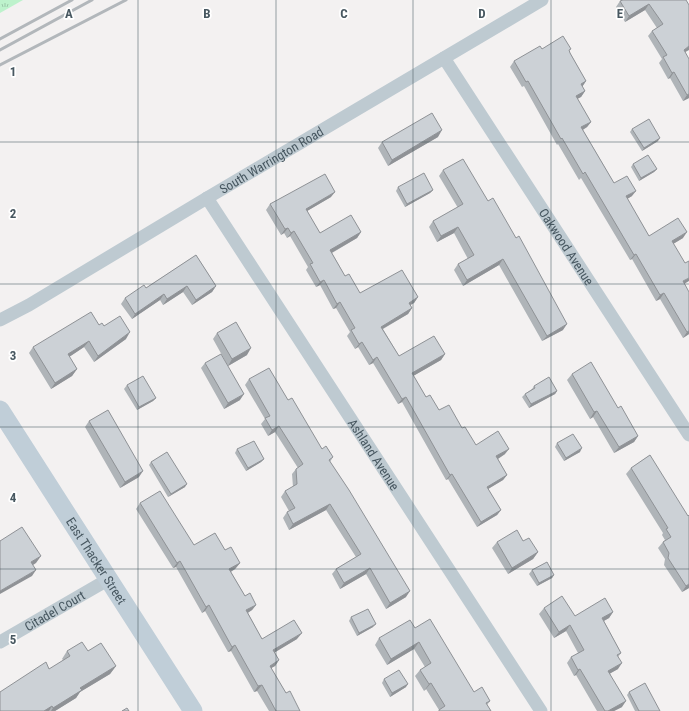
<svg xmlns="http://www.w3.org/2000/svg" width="689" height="711" font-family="'Roboto Condensed',sans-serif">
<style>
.grass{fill:url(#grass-tufts)}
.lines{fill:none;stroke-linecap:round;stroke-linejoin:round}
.street{stroke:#becad1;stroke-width:13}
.secondary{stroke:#c0ced8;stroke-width:19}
.rail{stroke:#b2b7bb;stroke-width:3}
.wall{fill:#afb4b8}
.shaded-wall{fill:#8f9296}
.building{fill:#ccd1d6;stroke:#8f9296}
.grid{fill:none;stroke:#475760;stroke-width:1;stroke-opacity:0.55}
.labels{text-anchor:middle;stroke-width:3.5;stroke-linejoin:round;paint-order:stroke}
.street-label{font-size:13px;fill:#475760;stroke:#fff}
.grid-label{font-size:13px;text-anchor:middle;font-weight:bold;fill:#475760;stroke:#fff;stroke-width:3.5;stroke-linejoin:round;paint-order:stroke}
</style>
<defs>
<pattern id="grass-tufts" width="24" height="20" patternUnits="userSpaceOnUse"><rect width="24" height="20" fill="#bdf2cc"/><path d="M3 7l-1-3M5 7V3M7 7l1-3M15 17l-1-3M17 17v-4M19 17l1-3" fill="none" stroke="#9bc7a9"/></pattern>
</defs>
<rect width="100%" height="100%" fill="#f3f1f1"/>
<path class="grass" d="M0,0H23L0,13Z"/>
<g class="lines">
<g class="street">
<path id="s1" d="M444,58L689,435"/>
<path id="s2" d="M207,198L541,711"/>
<path id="s3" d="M0,320L29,305L207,198L542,0"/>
<path id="s4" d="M0,642L109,579"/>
</g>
<path class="secondary" id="s5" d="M0,410L193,711"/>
<path class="rail" d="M0,39L72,0
M0,50L92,0
M0,65L126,0"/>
</g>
<path class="wall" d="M686,0L685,52L689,98L683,101L670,78L668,79L659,63L662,59L648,36L652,31L657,28L645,10L625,22L616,7L620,1Z
M569,51L586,81L582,87L585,91L581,97L577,98L591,122L587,127L583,130L614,183L632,196L627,199L649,236L683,238L673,244L684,284L689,334L683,338L660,299L656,301L632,259L630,260L581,178L579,180L558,144L557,145L524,86L522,87L510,67L514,61Z
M632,129L658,141L642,151L630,132Z
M438,137L388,166L378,148L382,142Z
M633,164L657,169L654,172L639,181L631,167Z
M443,170L563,330L542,341L499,265L463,286L454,270L458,264L468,259L454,233L437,242L429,227L433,221L458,208L439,176Z
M398,187L433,190L430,193L405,207L396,191Z
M331,197L307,211L320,233L361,232L357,238L332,253L345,276L360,293L418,297L414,303L410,305L412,308L408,314L383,329L399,356L445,354L441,360L413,376L426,397L439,410L462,428L476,445L505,454L498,459L507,475L503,480L488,489L501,510L497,515L477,527L448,479L446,480L402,402L398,404L373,363L369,365L358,347L355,349L347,336L350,332L336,308L333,309L320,285L316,287L306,270L308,267L290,236L287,238L284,233L281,235L266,210L270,204Z
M196,255L216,286L212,292L192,305L183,292L163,305L160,300L132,319L121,304L125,298L146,288Z
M99,325L104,326L126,339L94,362L84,347L69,357L77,369L72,376L51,389L29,353L33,347Z
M217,333L247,355L228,366L213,339Z
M205,363L240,400L224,409L201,368Z
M572,374L618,408L638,436L634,442L614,453L593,417L590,419L567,380Z
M249,379L288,400L322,449L333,457L330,462L406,597L386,609L366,574L340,589L332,574L336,569L356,557L326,510L289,530L283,518L287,512L289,511L281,497L285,491L293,487L292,474L296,469L298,468L275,432L268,436L261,424L265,419L245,385Z
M127,385L156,398L153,401L137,410L124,389Z
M534,386L557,391L555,394L529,408L522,397L525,394L532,389Z
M89,421L139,477L120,488L85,427Z
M557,443L580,452L564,461L555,447Z
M237,449L264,459L261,462L246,471L235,453Z
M650,455L689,588L682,592L664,565L665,559L658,548L663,542L665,540L662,535L663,533L626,474L631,468Z
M151,462L185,487L168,497L149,465Z
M140,503L194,545L225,550L240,563L235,569L231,572L245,596L256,605L252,610L248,613L262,639H297L274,652L279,660L275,666L271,668L286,693L300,711H269L257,691L254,692L231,651L228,652L205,611L202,613L176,567L173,568L136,509Z
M523,541L538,552L533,559L508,574L492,548L497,542Z
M532,570L554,575L552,578L537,586L529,574Z
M544,608L575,616L613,612L609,618L604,621L621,653L618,657V669L610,673L622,707L614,711H597L576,675L574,676L567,663L571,657L578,653L566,631L554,638L539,614Z
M351,617L373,627L357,636L349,621Z
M415,628L474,692L490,701L487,705L491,711H439V710L426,689L424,691L415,676L420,670L425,667L414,649L387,665L375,645L379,638Z
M67,651H88L116,666L110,674L80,692L76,698L55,711H0L63,660L62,659Z
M384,679L406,687L390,697L382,683Z
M629,692L660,711H635L627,695Z"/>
<path class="shaded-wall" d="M649,4L645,10L625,22L629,16Z
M689,46V50L680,55L684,50Z
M674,72L670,78L668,79L672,73Z
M586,81L582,87L581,84Z
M585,91L581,97L572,102L576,96Z
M689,94V98L683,101L687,95Z
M591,122L587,127L577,133L581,127Z
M442,130L438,137L388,166L392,160Z
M660,138L658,141L642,151L644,148Z
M657,169L654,172L639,181L641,178Z
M433,190L430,193L405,207L407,204Z
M636,191L632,196L622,202L626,196Z
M335,192L331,197L302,214L306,209Z
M458,227L454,233L437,242L441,236Z
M288,228L284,233L281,235L285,229Z
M294,231L290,236L287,238L291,233Z
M361,232L357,238L326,256L330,250Z
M687,232L683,238L668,247L672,241Z
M636,254L632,259L630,260L634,255Z
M503,259L499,265L463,286L467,280Z
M689,278V281L679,287L683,281Z
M324,280L320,285L316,287L320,282Z
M187,286L183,292L163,305L167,299Z
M216,286L212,292L192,305L196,300Z
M664,293L660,299L656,301L660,295Z
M164,294L160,300L132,319L135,314Z
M418,297L414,303L405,308L409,303Z
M340,302L336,308L333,309L337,304Z
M412,308L408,314L377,332L381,327Z
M567,324L563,330L542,341L547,336Z
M689,331V334L683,338L687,332Z
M130,332L126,339L94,362L98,356Z
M89,341L84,347L63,361L68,354Z
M362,342L358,347L355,349L359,344Z
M251,348L247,355L228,366L232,359Z
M445,354L441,360L408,379L412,373Z
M377,357L373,363L369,365L373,360Z
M77,369L72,376L51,389L55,383Z
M557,391L555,394L529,408L531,404Z
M244,394L240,400L224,409L228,403Z
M406,397L402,402L398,404L402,399Z
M156,398L153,401L137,410L139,407Z
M597,411L593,417L590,419L594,412Z
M279,426L275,432L268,436L272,430Z
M638,436L634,442L614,453L619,447Z
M582,448L580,452L564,461L566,458Z
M509,449L505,454L493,462L496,456Z
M264,459L261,462L246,471L248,468Z
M143,471L139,477L120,488L125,482Z
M452,474L448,479L446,480L450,475Z
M507,475L503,480L483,492L487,487Z
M187,484L185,487L168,497L171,494Z
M330,504L326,510L289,530L293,524Z
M501,510L497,515L477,527L481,522Z
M538,552L533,559L508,574L512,568Z
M41,556L36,563L27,569L31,562Z
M180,561L176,567L173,568L177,563Z
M240,563L235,569L225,575L229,569Z
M370,568L366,574L340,589L344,583Z
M36,570L32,576L0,594V591Z
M554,575L552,578L537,586L539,583Z
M689,584V588L682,592L686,586Z
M410,591L406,597L386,609L390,603Z
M209,605L205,611L202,613L206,607Z
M256,605L252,610L242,616L246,610Z
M613,612L609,618L598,624L602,618Z
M376,624L373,627L357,636L359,633Z
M570,625L566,631L554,638L559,632Z
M302,633L297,639L269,656L273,650Z
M419,642L414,649L387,665L391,659Z
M235,645L231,651L228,652L232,647Z
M279,660L275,666L266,671L270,666Z
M622,663L618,669L604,677L608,671Z
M116,666L110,674L80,692L76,698L55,711H51L53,708L80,688Z
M580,669L576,675L574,676L578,670Z
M431,683L426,689L424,691L429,684Z
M408,684L406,687L390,697L392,693Z
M262,685L257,691L254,692L258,686Z
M626,701L622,707L614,711H608Z
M52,706L49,711H44Z"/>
<path class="building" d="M623,0H686L689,5V46L684,50L689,59V94L687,95L674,72L672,73L663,57L667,55L652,31L663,24L649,4L629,16L620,1Z
M563,36L571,49L569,50L570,53L586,81L581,84L585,91L576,96L591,122L581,127L614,183L627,176L636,191L626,196L649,236L678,218L687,232L672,241L685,263L689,261V278L683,281L689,292V331L687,332L664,293L660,295L636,254L634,255L585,172L583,174L562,138L561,139L528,81L526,82L514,61L540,46L542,49Z
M432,113L442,130L392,160L382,142Z
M649,119L660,138L644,148L632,129Z
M648,155L657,169L641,178L633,164Z
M463,159L488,201L493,198L516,238L519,236L567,324L547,336L503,259L467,280L458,264L474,255L458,227L441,236L433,221L463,204L443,170Z
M424,173L433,190L407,204L398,187Z
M325,174L335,192L306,209L320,233L351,215L361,232L330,250L345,276L349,274L360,293L402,270L418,297L409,303L412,308L381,327L399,356L434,336L445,354L412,373L426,397L430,395L439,410L449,405L462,428L465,427L476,445L498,431L509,449L496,456L507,475L487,487L501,510L481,522L452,474L450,475L406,397L402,399L377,357L373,360L362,342L359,344L351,330L355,328L340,302L337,304L324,280L320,282L310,264L313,263L294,231L291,233L288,228L285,229L270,204Z
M196,255L216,286L196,300L187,286L167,299L164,294L135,314L125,298L144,285L146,288Z
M91,312L99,325L102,323L104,326L120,316L130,332L98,356L89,341L68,354L77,369L55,383L33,347Z
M236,322L251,348L232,359L217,333Z
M221,354L244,394L228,403L205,363Z
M591,362L618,408L621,406L638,436L619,447L597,411L594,412L572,374Z
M269,368L288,400L292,398L322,449L326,446L333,457L329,460L349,490L410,591L390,603L370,568L344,583L336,569L361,554L330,504L293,524L287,512L295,508L285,491L297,484L296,469L303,464L279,426L272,430L265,418L270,416L249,379Z
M143,376L156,398L139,407L127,385Z
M549,377L557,391L531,404L525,394L535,388L534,386Z
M108,410L143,471L125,482L89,421Z
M573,434L582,448L566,458L557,443Z
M254,441L264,459L248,468L237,449Z
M167,452L187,484L171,494L151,462Z
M650,455L688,516L689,515V584L686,586L668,558L669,553L663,542L671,537L666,529L668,528L631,468Z
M160,491L194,545L215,533L225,550L231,547L240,563L229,569L245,596L250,593L256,605L246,610L262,639L294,620L302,633L273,650L279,660L270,666L286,693L290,691L300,711H276L262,685L258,686L235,645L232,647L209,605L206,607L180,561L177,563L140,503Z
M22,527L41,556L31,562L36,570L0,591V541Z
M517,530L523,541L529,538L538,552L512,568L497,542Z
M547,562L554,575L539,583L532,570Z
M562,596L575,616L605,598L613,612L602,618L621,653L617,655L622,663L608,671L626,701L608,711H605L580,669L578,670L571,657L584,650L570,625L559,632L544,608Z
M368,609L376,624L359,633L351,617Z
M430,619L474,692L482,687L490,701L486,703L491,711H439V710L445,706L431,683L429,684L420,670L431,663L419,642L391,659L379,638L410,620L415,628Z
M82,642L88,651L101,643L116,666L80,688L82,690L53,708L52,706L44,711H0V692L46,662L49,669L70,656L67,651Z
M399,670L408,684L392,693L384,679Z
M645,683L660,711H639L629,692Z
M127,708L129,711H122Z"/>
<path class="grid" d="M138,0V711M276,0V711M413,0V711M551,0V711M0,142H689M0,284H689M0,427H689M0,569H689"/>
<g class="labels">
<g class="street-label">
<text dy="5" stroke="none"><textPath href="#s3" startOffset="315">South Warrington Road</textPath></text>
<text dy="5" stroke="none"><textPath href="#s1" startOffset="225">Oakwood Avenue</textPath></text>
<text dy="5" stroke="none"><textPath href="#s2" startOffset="306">Ashland Avenue</textPath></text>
<text dy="5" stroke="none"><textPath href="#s5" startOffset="179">East Thacker Street</textPath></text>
<text dy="5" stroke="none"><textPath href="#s4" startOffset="63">Citadel Court</textPath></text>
</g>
</g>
<g class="grid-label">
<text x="69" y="18">A</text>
<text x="207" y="18">B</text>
<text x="344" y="18">C</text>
<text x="482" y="18">D</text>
<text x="620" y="18">E</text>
<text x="13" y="76">1</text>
<text x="13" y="218">2</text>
<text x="13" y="360">3</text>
<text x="13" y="502">4</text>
<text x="13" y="644">5</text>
</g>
</svg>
